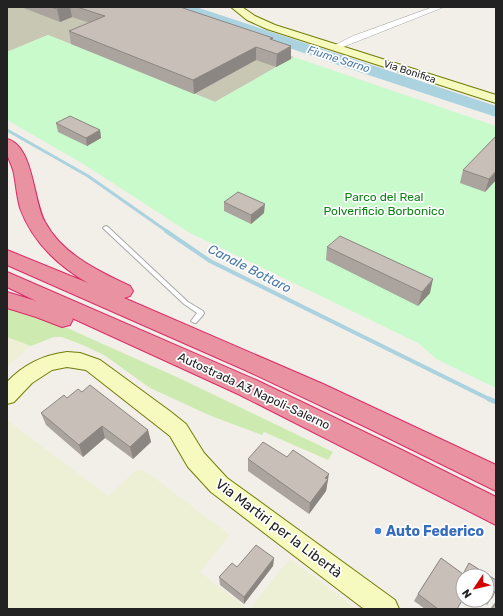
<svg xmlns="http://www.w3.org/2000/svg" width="503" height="616" font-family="Rubik,sans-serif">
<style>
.construction{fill:#c7c7b4}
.farmland{fill:#eef0d5}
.grass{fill:#cdebb0}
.park{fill:#c8facc}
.water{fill:#aad3df}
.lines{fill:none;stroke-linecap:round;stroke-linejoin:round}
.stream-far2{stroke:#aad3df;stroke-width:3}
.stream-far1{stroke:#aad3df;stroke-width:4}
.stream{stroke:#aad3df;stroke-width:5}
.lane-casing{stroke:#a9a9a9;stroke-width:2}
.street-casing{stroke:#a9a9a9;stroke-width:1}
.secondary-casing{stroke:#707d05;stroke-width:2}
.highway-casing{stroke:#dc2a67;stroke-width:2}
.lane{fill:#fff;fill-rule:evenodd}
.street{fill:#fff;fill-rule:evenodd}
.secondary{fill:#f7fabf;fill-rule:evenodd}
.highway{fill:#e892a2;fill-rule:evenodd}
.wall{fill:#aba49e}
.shaded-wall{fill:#8b8681}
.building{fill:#c7bfb8;stroke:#8b8681}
.shop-dot{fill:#3f7fe0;stroke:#fff;stroke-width:1.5}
.labels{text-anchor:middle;stroke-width:3.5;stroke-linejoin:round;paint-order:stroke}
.far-street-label{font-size:10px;fill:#222;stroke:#fff}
.far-water-label{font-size:11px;font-style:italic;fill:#4a7aab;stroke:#fff}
.park-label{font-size:12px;fill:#0c8416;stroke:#fff}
.street-label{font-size:12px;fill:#222;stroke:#fff}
.water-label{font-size:13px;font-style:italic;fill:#4a7aab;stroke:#fff}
.near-street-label{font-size:14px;fill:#222;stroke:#fff}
.near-shop-label{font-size:14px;font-weight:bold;fill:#366cbe;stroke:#fff;text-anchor:start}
</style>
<rect width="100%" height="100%" fill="#f2efe9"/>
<path class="construction" d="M7,7H145L294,57L215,102L48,35L7,52Z"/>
<path class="farmland" d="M7,337L31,346L7,367Z
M7,420L108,496L135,471L144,470L230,535L200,572L248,609H7Z
M290,559L356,609H250L281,569Z"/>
<path class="grass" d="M7,307L56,323L179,378L333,452L328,460L264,432L262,435L211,416L150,388L104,355L85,346L62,337H54L31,346L7,337Z"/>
<path class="park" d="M48,35L215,102L294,57L496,126V388L438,360L418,343L188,232L85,165L7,120V52Z"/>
<path class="water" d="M171,7H196L496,106V117L338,65Z"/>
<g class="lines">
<path class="stream-far2" d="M7,130L88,176L168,232"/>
<path class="stream-far1" d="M166,231L210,261L491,400"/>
<path class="stream" d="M489,399L496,402"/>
<defs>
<path id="lane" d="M106,226L108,227L188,302L203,311L204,313L203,315L196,323H194L191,321L197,313L184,304L104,229L103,228L104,227Z"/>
<path id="street" d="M433,7H444L338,49H332L331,47L353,36Z"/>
<path id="secondary" d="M231,7H242L255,16L275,25L496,95V103L267,29L247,20Z
M67,352L80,353L100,360L171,412L186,424L204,453L227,478L395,600L399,609H364L211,492L188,467L170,436L86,370L67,367L52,370L32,383L14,402L7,404V382C24,364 43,355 67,352Z"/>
<path id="highway" d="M7,139C34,146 33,201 45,222C62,254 98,271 130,286L133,291L130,296L124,298L323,384L496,465V491L366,427L245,370L7,265V250L88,283C58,266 32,241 20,208C17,197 16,185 14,174C13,167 9,161 7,154C6,150 7,144 7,139Z
M7,272L256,380L404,451L496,497V525L238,394L72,318L73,319L70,325L62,327L36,317L7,308V292L36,301L7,287Z"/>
</defs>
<use href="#lane" class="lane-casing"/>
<use href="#street" class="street-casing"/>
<use href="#secondary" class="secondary-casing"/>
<use href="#highway" class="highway-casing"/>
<use href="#lane" class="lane"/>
<use href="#street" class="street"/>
<use href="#secondary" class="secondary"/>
<use href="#highway" class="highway"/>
</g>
<path class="wall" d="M21,7H180L273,40L291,59L276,67L256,60L194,94L71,44L69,31L90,23L72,17L60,22Z
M56,123L100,130L101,138L87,146L58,132Z
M463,170L496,180L485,192L460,183Z
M224,202L264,213L251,224L224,211Z
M327,247L430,293L418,306L326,260Z
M82,392L148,430L151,442L133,459L105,438L83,457L46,425L41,413L67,398Z
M287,457L328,479L326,491L309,514L248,471V459Z
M274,558L273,566L244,604L220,585L219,577L237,567Z
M441,558L463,574L469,563L496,580V589L492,598L487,605L479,600H487V576H463V599L457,609H425L414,601L418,594Z
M496,601V609H490Z"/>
<path class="shaded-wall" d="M63,7H70L72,17L60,22L57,9Z
M291,46V59L276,67L277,54Z
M256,47V60L194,94L193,80Z
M100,130L101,138L87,146L86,138Z
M496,171V180L485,192L489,179Z
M265,204L264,213L251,224V215Z
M433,279L430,293L418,306L422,292Z
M102,426L105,438L83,457L79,445Z
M148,430L151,442L133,459L130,447Z
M329,474L326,491L309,514L310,503L325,478Z
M274,558L273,566L244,604V597Z"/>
<path class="building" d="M51,7H63L57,9Z
M77,7H180L273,38L270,39L291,46L277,54L256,47L193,80L69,31L105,16Z
M70,116L100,130L86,138L56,123Z
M496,136V171L489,179L463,170Z
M238,192L265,204L251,215L224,202Z
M340,236L433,279L422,292L327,247Z
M90,385L148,430L130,447L102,426L79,445L41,413L64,395L67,398L78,389L82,392Z
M263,442L287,457L293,450L329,474L325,478L328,479L310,503L248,459Z
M256,545L274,558L244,597L219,577L232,563L237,567Z
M441,558L463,574L469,563L496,580V589L492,598L487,595V576H463V599L457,609H438L418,594Z
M496,602V609H492Z"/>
<circle class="shop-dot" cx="378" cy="531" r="4"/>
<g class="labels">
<g class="far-street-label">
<text transform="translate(410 71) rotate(18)" y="4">Via Bonifica</text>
</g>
<g class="far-water-label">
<text transform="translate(339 59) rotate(18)" y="4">Fiume Sarno</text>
</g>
<g class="park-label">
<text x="384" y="201">Parco del Real<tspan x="384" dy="14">Polverificio Borbonico</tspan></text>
</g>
<g class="street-label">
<text transform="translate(254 391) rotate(25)" y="4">Autostrada A3 Napoli-Salerno</text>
</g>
<g class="water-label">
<text transform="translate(250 268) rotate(27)" y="5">Canale Bottaro</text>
</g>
<g class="near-street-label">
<text transform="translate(279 528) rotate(37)" y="5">Via Martiri per la Libertà</text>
</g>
<g class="near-shop-label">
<text x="386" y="536">Auto Federico</text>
</g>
</g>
<rect width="503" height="616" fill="none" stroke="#222222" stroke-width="16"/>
<g transform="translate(475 588) rotate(235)"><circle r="19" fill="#ffffff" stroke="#a7a7a7"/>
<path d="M0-3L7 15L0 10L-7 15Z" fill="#d40000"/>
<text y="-6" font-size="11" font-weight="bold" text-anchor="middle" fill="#222222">N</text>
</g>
</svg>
